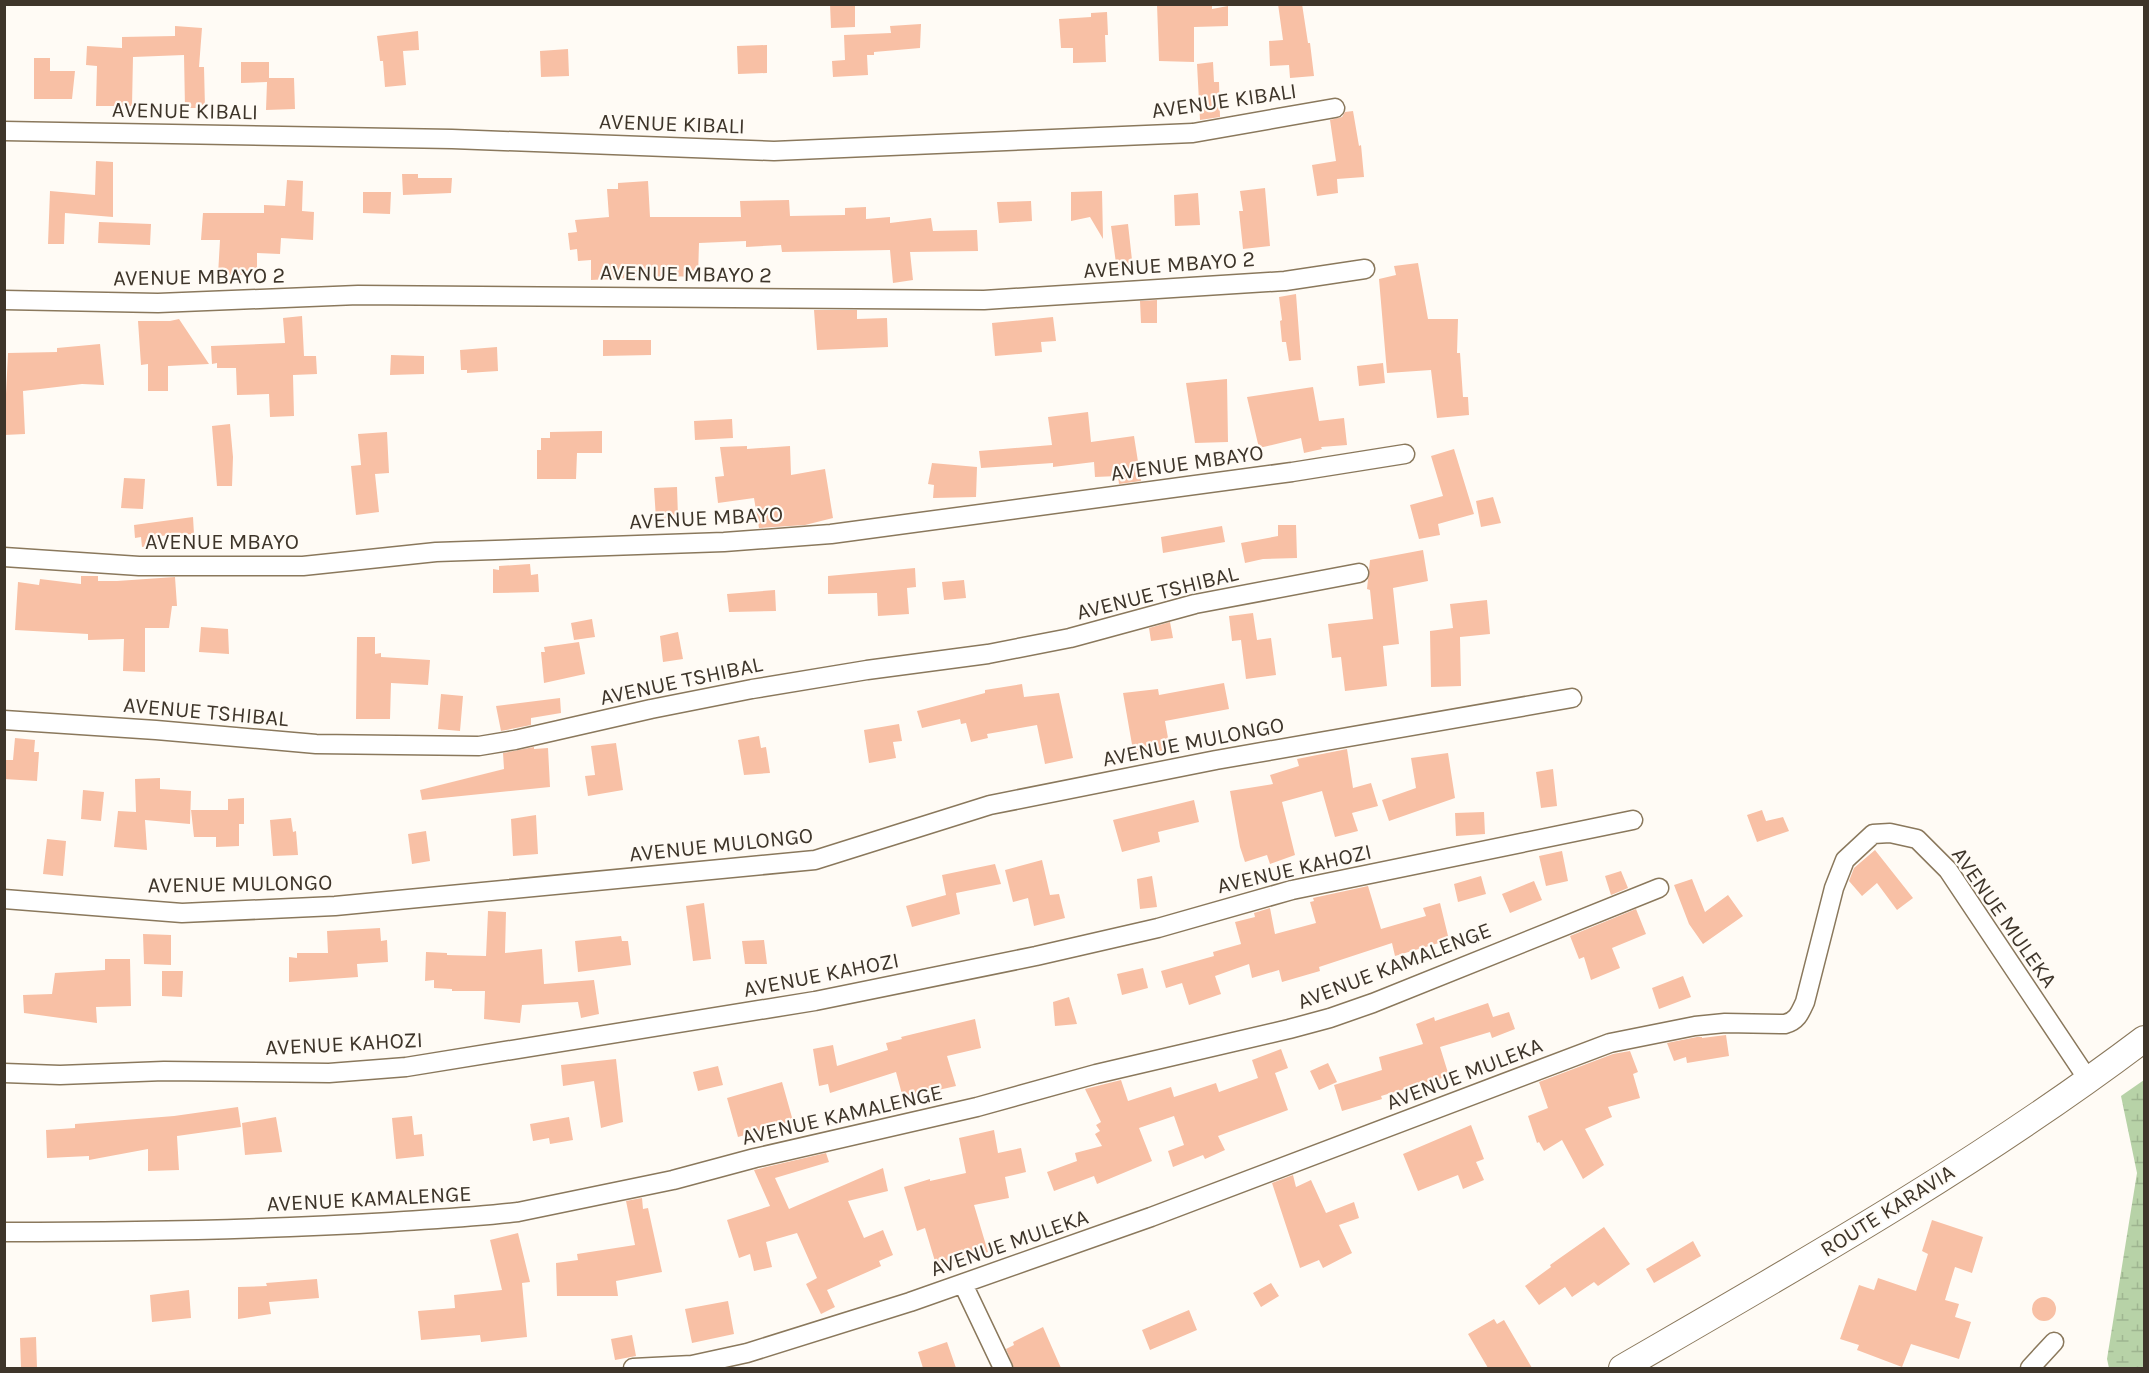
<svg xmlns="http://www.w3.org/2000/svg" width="2149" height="1373" font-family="Karla,sans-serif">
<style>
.wetland{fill:url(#wetland-marsh)}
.building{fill:#f8c0a5}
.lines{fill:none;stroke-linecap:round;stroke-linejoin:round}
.street-casing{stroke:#8a785c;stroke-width:21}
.secondary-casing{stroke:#8a785c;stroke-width:28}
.street{stroke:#fff;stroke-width:18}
.secondary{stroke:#fff;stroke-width:26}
.labels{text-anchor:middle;stroke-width:4.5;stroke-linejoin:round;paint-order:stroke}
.street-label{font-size:22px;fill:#3e352a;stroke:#fffbf5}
</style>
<defs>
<pattern id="wetland-marsh" width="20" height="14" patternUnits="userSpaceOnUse" patternTransform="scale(1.5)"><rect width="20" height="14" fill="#b7d2a7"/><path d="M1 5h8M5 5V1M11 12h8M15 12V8" fill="none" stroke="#9eb590"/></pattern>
</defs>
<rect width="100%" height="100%" fill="#fffbf5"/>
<path class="wetland" d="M2144,1080V1368H2109L2107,1359L2137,1173L2121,1096Z"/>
<path class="building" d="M830,4H855V27L831,28Z
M1157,4H1212V9L1228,6V26L1194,27V62L1159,61Z
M1278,4H1302L1308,43H1310L1314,76L1290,78L1289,65L1270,66L1269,41L1283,40Z
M1107,12L1108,35H1105L1106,62L1073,63V48H1061L1059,19L1091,17V13Z
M921,24L920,48L874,52V55H867L868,75L833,77L832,61L845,60L844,35L891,33L890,26Z
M175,26L202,28L199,67H204L205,108H185L184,55L133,57L132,106H96L97,66L86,65L87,46L122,48V37L175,36Z
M418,31L419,50L403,51L406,85L385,87L383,61H380L377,36Z
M767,45V73L738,74L737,46Z
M568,49L569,76L541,77L540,51Z
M34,58H50V71H75L72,99H34Z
M241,62H269V78H294L295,109L266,110L267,82L241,83Z
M1213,62L1214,82H1219L1220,117L1200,120L1197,64Z
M1353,111L1359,146L1361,145L1364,177L1337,179L1338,193L1317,196L1312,165L1336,161L1330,120L1342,117L1345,112Z
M96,161L113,162V217L65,213L64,244H48L50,191L95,195Z
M402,174H418V178H452L451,193L403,195Z
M287,180L303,181L302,211L314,212L313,240L281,238L280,254L257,253V275H218L220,240H201L203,213H264V205L285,206Z
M648,181L650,217H741L740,201L789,200L790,216L845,215V208L866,207V219L890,217V223L931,218L933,231L977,230L978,251L910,252L913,280L893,283L890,250L782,252L781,245L746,247V241L699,243L698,277L667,276L591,280V260L578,261L577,249L570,250L568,233L577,232L575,220L609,217L607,189H618V183Z
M1265,188L1270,246L1243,249L1239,211H1243L1240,191Z
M1102,191L1103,239L1090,217L1071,221V192Z
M363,192H391L390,214L363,213Z
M1198,193L1200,225L1175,226L1174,195Z
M1031,201L1032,221L999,223L997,202Z
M99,222L151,224L150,245L98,243Z
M1128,224L1133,269L1117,271L1111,226Z
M1418,263L1428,319H1458L1457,353H1460L1463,397H1468L1469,415L1437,418L1431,370L1387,373L1379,279L1396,275L1394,266Z
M1296,294L1301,360L1289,361L1286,342H1282L1280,321L1282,320L1279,297Z
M1157,300V323H1141L1140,301Z
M814,310H857V319L887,318L888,347L817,350Z
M302,316L304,356H316L317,374L293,375L294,416L270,417L269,394L237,395L236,368H217V363L212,364L211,346L285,343L283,318Z
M1053,317L1056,341L1041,342L1042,352L995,356L992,323Z
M179,319L209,364L168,366V391H148V364L141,365L138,321H170Z
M603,340H651V355L603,356Z
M100,344L104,385L82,384L23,391L25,434L4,435L8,353L57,352V348Z
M497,347L498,371L467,373V370H461L460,350Z
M391,355L424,356V374L390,375Z
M1383,363L1385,383L1359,386L1357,366Z
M1227,379L1228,442L1195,443L1186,383Z
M1313,387L1319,421L1344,418L1347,445L1321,447L1322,449L1304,453L1301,438L1259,448L1247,397Z
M1088,412L1091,442L1134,436L1141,481L1119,484L1118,476L1095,477L1094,462L1053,467V463L981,468L979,451L1052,445L1048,417Z
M732,419L733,438L695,440L694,421Z
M230,424L233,457L232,486H217L212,426Z
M602,431V453H577L576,479H537V450H541V438H550V432Z
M387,432L389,473L375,474L379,512L356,515L351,466L361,465L358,434Z
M747,446V449L790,446L791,475L825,469L833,518L805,525L759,528L754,498L718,503L715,477L724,476L720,447Z
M1454,449L1474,514L1438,524L1440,535L1419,539L1410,505L1443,496L1431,456Z
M932,463L977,467L976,497L933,498L934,485L928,484Z
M124,478L145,479L143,509L121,508Z
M677,487L678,517L656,519L654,488Z
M1493,497L1501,523L1481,527L1476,501Z
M193,517L194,534L158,536L159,544L142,547L141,537L135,538L134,525Z
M1278,525H1296L1297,558L1263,559L1245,563L1241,543L1278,536Z
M1222,526L1225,542L1163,553L1161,537Z
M1423,550L1428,581L1393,588L1399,644L1383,646L1387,686L1345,691L1341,657L1332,658L1328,624L1373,619L1370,590L1367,589L1370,560Z
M530,564L531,575L538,574L539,592L493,593V569L499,570V566Z
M915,568L916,587L907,588L909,614L878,616L877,593L828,594V576Z
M81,576H98V581H117L175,577L177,606H172L169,628H145V672L123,671L124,639L88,640V634L15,630L18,582L39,585L40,579L81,584Z
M964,580L966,598L944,600L942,582Z
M775,590L776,611L729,612L727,594Z
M1487,600L1490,634L1460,637L1461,686L1431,687L1430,631L1453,628L1450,604Z
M1253,613L1257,640L1271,638L1276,675L1246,679L1241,640L1232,641L1229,616Z
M592,619L595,637L574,640L571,623Z
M1170,622L1173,638L1151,641L1149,628Z
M201,627L228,629L229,654L199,652Z
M678,632L683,659L663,662L660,636Z
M357,637H375V654L381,653V657L430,660L428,685L391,683L390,719H356Z
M579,642L585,674L544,683L541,652H545L544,647Z
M1224,683L1229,709L1165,721L1170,749L1134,756L1123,693L1158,689L1159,695Z
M1022,684L1024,697L1059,693L1073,758L1045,764L1037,725L987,734L988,738L971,742L966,723L961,724L960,719L922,728L917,711L985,693V690Z
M441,694L463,696L460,731L438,729Z
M560,698L561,713L531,718V725L501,731L496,706Z
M899,724L902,741L893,742L896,758L869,763L864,730Z
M759,736L761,748L766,747L770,773L744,775L738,740Z
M15,738L35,740L34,752H39L37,781L4,779V760H13Z
M616,743L623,790L588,796L585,776L595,775L591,746Z
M534,747V749L548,748L550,787L422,800L420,790L504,769L503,753Z
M1347,749L1353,788L1371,783L1378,806L1352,813L1358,831L1335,837L1322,791L1282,802L1295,855L1270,864L1267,855L1245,862L1240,847L1230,791L1273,784L1270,775L1299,766L1297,759Z
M1448,753L1455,798L1389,821L1382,800L1416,788L1411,758Z
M1553,769L1557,806L1541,808L1536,772Z
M160,778V789L191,791L190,824L145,820L147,850L114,847L118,811L136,812L135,779Z
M83,790L104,792L101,821L81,819Z
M244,798V824H239V846L216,847V837H194L191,810H228V799Z
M1194,800L1199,822L1158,832L1160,842L1122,852L1113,820Z
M1762,810L1766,821L1783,817L1789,831L1757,842L1747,815Z
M1484,812L1485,834L1456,836L1455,813Z
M536,815L538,854L513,856L511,819Z
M291,818L293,832L296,831L298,855L273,856L270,820Z
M426,831L430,861L412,864L408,834Z
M47,839L66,841L63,876L43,874Z
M1875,850L1913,898L1897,910L1877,883L1862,896L1849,881L1854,868Z
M1562,851L1568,881L1546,886L1539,856Z
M1042,860L1050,895L1059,894L1065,918L1034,926L1028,898L1013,902L1005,870Z
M995,864L1001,884L956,893L960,914L912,927L906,906L946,895L942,875Z
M1621,871L1628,888L1611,895L1605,876Z
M1152,876L1157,907L1140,909L1137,879Z
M1481,876L1486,894L1458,902L1454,884Z
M1692,879L1705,912L1728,895L1743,916L1703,944L1689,924L1674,885Z
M1534,881L1542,900L1510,913L1502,894Z
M1368,886L1381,929L1426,916L1423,908L1440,903L1449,940L1395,956L1392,943L1319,967L1320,971L1282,982L1279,970L1252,978L1249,964L1215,976L1221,994L1189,1005L1182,983L1166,988L1161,971L1214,956L1213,952L1241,944L1235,922L1255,917L1254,913L1270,908L1275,934L1316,923L1310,902L1314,901L1313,898Z
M704,903L711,959L693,961L686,906Z
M1636,909L1646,934L1612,948L1620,968L1591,980L1584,957L1579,959L1570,936Z
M488,911L506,912L505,953L542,949L544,984L594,980L599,1014L581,1018L578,1002L522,1005L520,1023L484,1019L485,991H452V989L434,988V980L425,981L426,952L447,953V955L486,956Z
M380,928L381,941L387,940L388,962L357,964L358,977L289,982V957L297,958V953H328L327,931Z
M143,934L171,935V965L144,964Z
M621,936L622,941H628L631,965L578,972L575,941Z
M764,940L767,964H745L742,941Z
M105,959H130L131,1006L96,1007L97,1023L24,1013L23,995L52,994L55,973L105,970Z
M1143,968L1148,988L1122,995L1117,974Z
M162,971H183L182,997L162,996Z
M1683,976L1691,997L1659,1009L1652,988Z
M1069,997L1077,1024L1055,1026L1053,1002Z
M1488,1003L1493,1017L1509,1012L1515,1029L1492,1038L1490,1032L1440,1047L1449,1076L1381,1096L1382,1099L1342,1111L1334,1085L1382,1070L1379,1057L1423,1044L1416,1024L1434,1017L1435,1021Z
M975,1019L981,1048L947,1056L956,1086L903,1098L896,1072L830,1093L828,1084L819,1086L813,1049L833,1045L837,1066L888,1050L886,1043L902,1039L901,1037Z
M1726,1035L1729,1056L1687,1063L1686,1057L1674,1061L1667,1043L1697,1037H1702V1038Z
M1281,1049L1288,1068L1275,1073L1288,1110L1218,1136L1225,1150L1205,1159L1203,1155L1173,1167L1168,1151L1184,1145L1174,1116L1139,1128L1152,1161L1097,1184L1094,1176L1054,1191L1047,1172L1077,1161L1075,1153L1102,1146L1095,1134L1100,1131L1096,1125L1101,1122L1085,1089L1121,1080L1128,1101L1171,1087L1174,1097L1216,1083L1219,1092L1258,1078L1252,1060Z
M1630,1051L1638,1072L1633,1074L1640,1098L1608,1107L1612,1117L1585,1129L1604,1165L1583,1179L1562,1140L1544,1151L1539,1142L1537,1143L1528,1116L1548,1108L1539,1082L1613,1054Z
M616,1059L623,1122L601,1128L594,1081L563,1086L561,1065Z
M1328,1063L1337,1082L1319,1090L1310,1071Z
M718,1066L723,1085L698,1091L693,1072Z
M782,1082L793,1121L738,1137L727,1098Z
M238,1107L241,1127L177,1136L179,1170L148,1171V1149L89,1160V1156L47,1158L46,1130L75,1128V1124L174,1116Z
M412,1116L414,1135L422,1134L424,1156L396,1159L392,1118Z
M276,1117L282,1152L245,1155L242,1123Z
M569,1117L573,1140L550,1144L549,1138L533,1141L530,1124Z
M1471,1125L1484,1159L1476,1162L1484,1180L1463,1189L1458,1175L1418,1191L1403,1154Z
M994,1130L998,1153L1021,1148L1026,1172L1005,1177L1009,1198L974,1205L988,1252L937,1268L925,1228L917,1231L904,1187L930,1179V1181L966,1173L959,1138Z
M826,1153L829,1162L775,1178L789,1209L883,1168L888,1191L848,1201L864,1238L883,1230L893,1255L879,1261L881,1266L827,1290L835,1307L821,1314L806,1284L817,1278L797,1233L766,1242L772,1267L754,1271L750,1254L739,1258L727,1220L770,1206L754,1170Z
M1293,1175L1296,1187L1311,1180L1326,1213L1354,1202L1359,1218L1339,1225L1352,1253L1323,1268L1319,1260L1300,1268L1272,1183Z
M642,1198L643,1209L648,1208L662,1272L616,1281L618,1296H557L556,1263L578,1260L577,1254L635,1245L626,1201Z
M1932,1220L1983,1237L1972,1273L1955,1267L1945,1300L1959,1304L1955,1317L1971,1322L1959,1359L1911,1344L1902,1367L1857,1350L1859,1345L1840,1339L1859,1285L1874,1290L1878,1278L1916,1291L1928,1254L1922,1251Z
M1604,1227L1630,1264L1598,1286L1594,1282L1572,1297L1565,1287L1539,1305L1525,1286L1551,1267L1550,1265Z
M518,1233L530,1282L522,1283L527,1337L481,1342L480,1335L421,1340L418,1311L455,1308L454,1295L502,1290L490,1240Z
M1693,1241L1701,1256L1654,1283L1646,1269Z
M317,1279L319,1298L269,1302L271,1314L238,1319V1287L267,1286L266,1283Z
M1271,1283L1279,1296L1261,1307L1253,1293Z
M189,1290L191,1318L152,1322L150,1295Z
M2032 1309a12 12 0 1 1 24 0a12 12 0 1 1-24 0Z
M728,1301L734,1334L692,1343L685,1309Z
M1189,1310L1197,1330L1150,1350L1142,1330Z
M1494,1319L1497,1324L1504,1320L1532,1368H1488L1468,1334Z
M1043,1327L1061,1368H1014L1006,1349L1014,1345L1013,1342Z
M632,1335L636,1356L615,1360L611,1339Z
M36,1337L37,1368H21L20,1338Z
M947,1342L956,1368H923L918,1352Z"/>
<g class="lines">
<defs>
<path id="street" d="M4,131L452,139L774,151L1193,133L1335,108
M4,300L158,303L358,295L984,300L1285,281L1365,269
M4,557L139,566H303L436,552L724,542L831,534L1292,472L1405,454
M4,720L156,730L316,744L479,746L515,740L651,709L752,689L867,670L988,654L1070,638L1195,604L1359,573
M4,899L182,913L335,906L815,860L990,805L1216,760L1572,698
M4,1073L60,1075L164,1071L329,1073L406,1067L815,1001L1036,956L1158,928L1292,890L1633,820
M4,1232C134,1232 262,1230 391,1222C433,1219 476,1217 518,1212L673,1180L755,1158L977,1107L1096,1074L1289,1029L1330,1018L1373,1003L1659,888
M963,1284L1003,1368
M633,1368L692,1365L747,1353L910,1302L1151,1217L1610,1043L1695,1026L1725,1023L1785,1024C1797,1021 1800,1013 1805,1002L1834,888L1845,860L1873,834L1890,833L1917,839L1948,870L2089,1081
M2030,1368L2054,1342"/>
<path id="secondary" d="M1622,1368C1800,1265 1980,1163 2144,1039"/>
</defs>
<use href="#street" class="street-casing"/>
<use href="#secondary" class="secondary-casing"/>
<use href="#street" class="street"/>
<use href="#secondary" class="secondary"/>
</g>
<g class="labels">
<g class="street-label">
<text transform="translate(1224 100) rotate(-8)" y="8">AVENUE KIBALI</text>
<text transform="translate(185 110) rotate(1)" y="8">AVENUE KIBALI</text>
<text transform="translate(672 123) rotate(2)" y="8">AVENUE KIBALI</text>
<text transform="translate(1169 264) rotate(-4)" y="8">AVENUE MBAYO 2</text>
<text transform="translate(686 273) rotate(1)" y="8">AVENUE MBAYO 2</text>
<text transform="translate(199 276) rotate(-1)" y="8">AVENUE MBAYO 2</text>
<text transform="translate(1187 462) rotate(-8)" y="8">AVENUE MBAYO</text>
<text transform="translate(706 517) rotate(-3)" y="8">AVENUE MBAYO</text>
<text x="222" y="549">AVENUE MBAYO</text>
<text transform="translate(1157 592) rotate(-14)" y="8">AVENUE TSHIBAL</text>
<text transform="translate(681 680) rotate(-12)" y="8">AVENUE TSHIBAL</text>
<text transform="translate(206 711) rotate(5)" y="8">AVENUE TSHIBAL</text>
<text transform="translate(1193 741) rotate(-11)" y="8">AVENUE MULONGO</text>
<text transform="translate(721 844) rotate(-6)" y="8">AVENUE MULONGO</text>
<text transform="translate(1294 868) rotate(-13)" y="8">AVENUE KAHOZI</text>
<text transform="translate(240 883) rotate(-1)" y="8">AVENUE MULONGO</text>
<text transform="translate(2005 917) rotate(55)" y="8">AVENUE MULEKA</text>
<text transform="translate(1394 965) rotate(-21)" y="8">AVENUE KAMALENGE</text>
<text transform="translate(821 974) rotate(-11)" y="8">AVENUE KAHOZI</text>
<text transform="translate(344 1043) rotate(-3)" y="8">AVENUE KAHOZI</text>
<text transform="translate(1464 1073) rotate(-21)" y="8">AVENUE MULEKA</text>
<text transform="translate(842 1114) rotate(-13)" y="8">AVENUE KAMALENGE</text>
<text transform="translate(369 1198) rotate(-3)" y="8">AVENUE KAMALENGE</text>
<text transform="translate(1887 1210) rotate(-32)" y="8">ROUTE KARAVIA</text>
<text transform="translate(1009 1242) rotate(-19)" y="8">AVENUE MULEKA</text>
</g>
</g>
<rect width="2149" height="1373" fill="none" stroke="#3e352a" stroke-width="12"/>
</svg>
